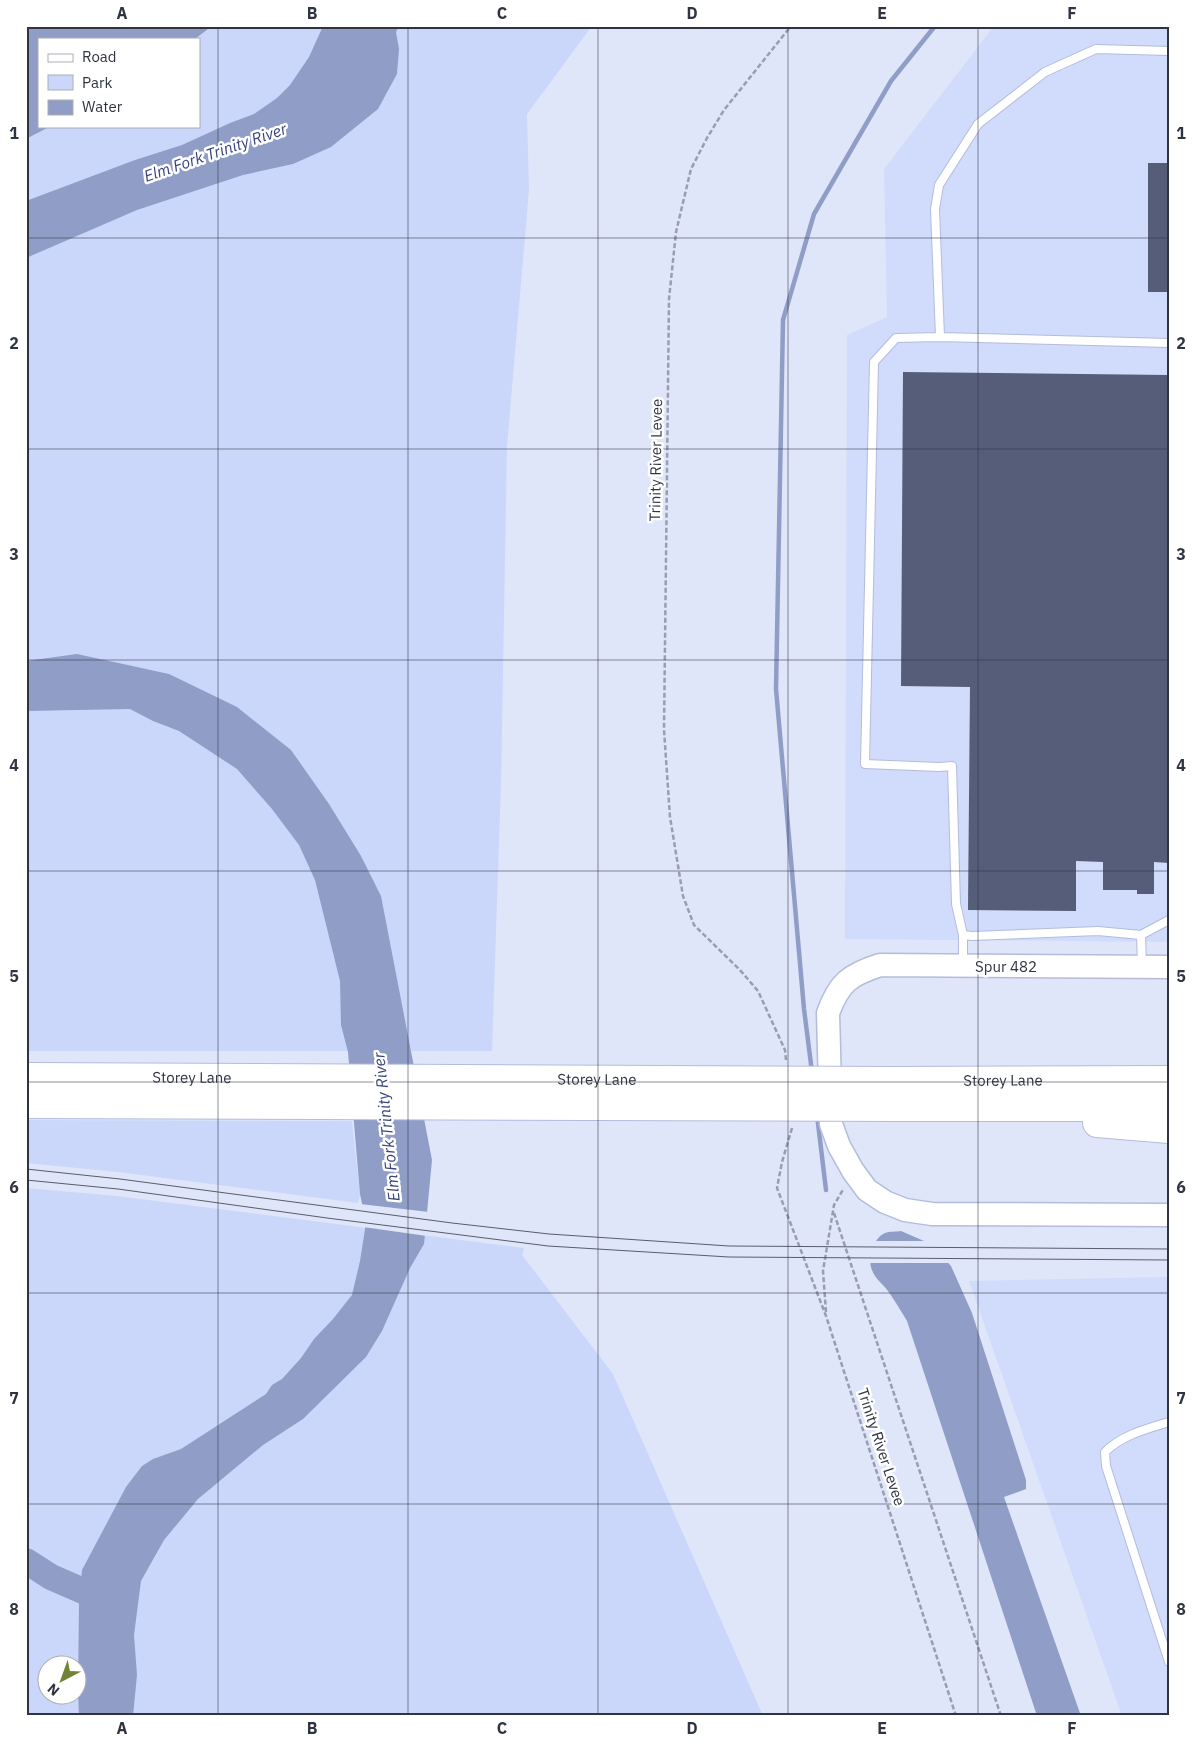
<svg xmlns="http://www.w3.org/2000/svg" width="1195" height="1742" font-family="'IBM Plex Sans',sans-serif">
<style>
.built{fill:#d1dbfb}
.green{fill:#cbd6fb;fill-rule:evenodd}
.water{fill:#909dc7}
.pier{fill:#dfe6f9}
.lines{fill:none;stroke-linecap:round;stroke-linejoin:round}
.stream{stroke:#909dc7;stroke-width:4.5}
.river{stroke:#909dc7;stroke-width:26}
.building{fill:#555d79}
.service-casing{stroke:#b3bcdc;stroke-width:10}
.secondary-casing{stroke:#b3bcdc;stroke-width:25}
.motorway-casing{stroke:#b3bcdc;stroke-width:30}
.path{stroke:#989eaf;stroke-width:2.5;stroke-dasharray:5 2.5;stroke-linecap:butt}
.service{stroke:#fff;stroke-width:8}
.secondary{stroke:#fff;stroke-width:22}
.motorway{stroke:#fff;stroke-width:28}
.tram{stroke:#585c6b;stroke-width:1}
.motorway-bridge-casing{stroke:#b3bcdc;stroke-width:30;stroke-linecap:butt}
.motorway-bridge{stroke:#fff;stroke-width:28}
.grid{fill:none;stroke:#303441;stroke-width:1;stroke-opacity:0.55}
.labels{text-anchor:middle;stroke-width:5;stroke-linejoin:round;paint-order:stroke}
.street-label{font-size:15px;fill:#303441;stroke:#fff}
.water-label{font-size:16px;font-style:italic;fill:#37447b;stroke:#fff}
.neatline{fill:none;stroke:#303441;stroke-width:2}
.grid-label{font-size:16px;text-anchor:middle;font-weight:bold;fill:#303441}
</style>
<rect width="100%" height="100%" fill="#dfe6f9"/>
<path class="built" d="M994,26H1169V942L845,939L847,335L887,317L884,169Z
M1169,1277V1716H1122L969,1281Z"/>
<path class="green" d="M212,26H592L527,114L529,190L507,446L501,784L492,1051H26V139L51,126H199V39H195Z
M26,1120L352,1121L360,1195L358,1203L118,1172L26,1163Z
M26,1188L117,1196L524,1248L522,1255L613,1374L763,1716H26ZM48,1664H78V1694H48Z"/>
<path class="water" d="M26,26H212L195,39H39V126H51L26,139Z
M323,26H399L396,32L399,49L397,74L378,109L331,147L293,164L243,175L137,210L26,258V201L135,160L182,145L230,123L254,114L277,98L290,85L309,57Z
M77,654L169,674L237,707L291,750L329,804L361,856L381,896L432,1160L424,1244L410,1268L382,1331L366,1357L303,1419L263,1445L198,1499L164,1540L141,1581L134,1635L137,1675L133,1716H79L78,1693L79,1601L82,1570L126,1487L142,1466L153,1459L181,1449L266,1394L272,1385L282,1379L301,1358L314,1339L333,1319L352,1295L360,1261L366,1223L360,1194L348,1052L341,1025L340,981L315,880L299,845L272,809L237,769L179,731L153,721L130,709L26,711V661Z
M901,1231L931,1244L951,1266L972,1313L1026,1480V1489L1004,1497L1081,1716H1037L907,1321C901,1311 895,1301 888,1291C883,1284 875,1279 872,1270C867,1259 874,1237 885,1233C889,1231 896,1232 901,1231Z"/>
<path class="pier" d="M360,1204L429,1212L427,1236L363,1227L364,1223Z
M873,1241H932L942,1251L952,1263H868V1254Z"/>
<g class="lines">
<path class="stream" d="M812,1072L804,1009L776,689L783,320L814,214L891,81L935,26
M817,1115L826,1190"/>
<path class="river" d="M26,1561L51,1577L113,1604"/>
</g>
<path class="building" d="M1148,163H1169V292H1148Z
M903,372L1169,375V863L1154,862V894H1137V890H1103V862L1076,861V911L968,910L970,687L901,686Z"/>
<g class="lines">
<defs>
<path id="service" d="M940,337L935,209L939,185L978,124L1045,72L1096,49L1169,51
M963,935L956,904L952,766L939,767L865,764L874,362L896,338L940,337L1169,343
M1141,935L1169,920
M963,964V935L972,936L1098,931L1141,935L1142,965
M1169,1422C1146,1429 1122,1435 1105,1452L1106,1466L1169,1662"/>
<path id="secondary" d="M1169,967L880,965C849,975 839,983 828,1013L831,1124L839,1146L853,1171L867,1190L885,1202L905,1210L932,1214L1169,1215"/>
<g id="motorway">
<path id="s1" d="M895,1081L1169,1080"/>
<path d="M899,1107H1169"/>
<path d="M1097,1123L1169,1129"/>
</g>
</defs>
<use href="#service" class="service-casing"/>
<use href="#secondary" class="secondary-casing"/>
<use href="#motorway" class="motorway-casing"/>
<path class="path" d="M786,1060L785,1050L758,991L740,970L694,925L683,896L670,817L664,730L669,299L676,232L691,169L707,138L724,110L791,26
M792,1128L782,1162L777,1188L826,1316L956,1716
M834,1213L1001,1716
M826,1312L823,1271L834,1205L844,1188"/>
<use href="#service" class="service"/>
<use href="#secondary" class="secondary"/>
<use href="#motorway" class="motorway"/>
<path class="tram" d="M26,1169L120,1179L452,1223L549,1234L729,1246L1169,1249
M26,1180L118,1189L327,1218L548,1246L729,1257L1169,1260"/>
<defs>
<g id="motorway-bridge">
<path id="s2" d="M26,1077L895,1081"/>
<path d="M26,1104L899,1107"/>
</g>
</defs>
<use href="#motorway-bridge" class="motorway-bridge-casing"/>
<use href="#motorway-bridge" class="motorway-bridge"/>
</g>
<path class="grid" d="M218,26V1716M408,26V1716M598,26V1716M788,26V1716M978,26V1716M26,238H1169M26,449H1169M26,660H1169M26,871H1169M26,1082H1169M26,1293H1169M26,1504H1169"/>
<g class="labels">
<g class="street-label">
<text transform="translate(656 460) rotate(-89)" y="5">Trinity River Levee</text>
<text x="1006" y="972">Spur 482</text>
<text dy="5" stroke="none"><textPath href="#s2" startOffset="166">Storey Lane</textPath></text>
<text dy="5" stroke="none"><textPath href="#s2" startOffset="571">Storey Lane</textPath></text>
<text dy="5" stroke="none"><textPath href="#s1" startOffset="108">Storey Lane</textPath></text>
<text transform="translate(881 1447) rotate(72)" y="5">Trinity River Levee</text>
</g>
<g class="water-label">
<text transform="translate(215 152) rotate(-19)" y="6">Elm Fork Trinity River</text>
<text transform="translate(386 1127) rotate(-96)" y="6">Elm Fork Trinity River</text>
</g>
</g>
<rect width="1195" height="1742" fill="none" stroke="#ffffff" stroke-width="55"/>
<rect x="38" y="38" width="162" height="90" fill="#ffffff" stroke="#acaeb3"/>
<rect x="48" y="54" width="25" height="8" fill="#ffffff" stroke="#acaeb3"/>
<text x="82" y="62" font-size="15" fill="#303441">Road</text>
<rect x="48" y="75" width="25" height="15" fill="#cbd6fb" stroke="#acaeb3"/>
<text x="82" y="88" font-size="15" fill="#303441">Park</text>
<rect x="48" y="100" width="25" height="15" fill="#909dc7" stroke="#acaeb3"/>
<text x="82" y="112" font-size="15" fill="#303441">Water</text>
<g transform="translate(62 1680) rotate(221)"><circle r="24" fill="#ffffff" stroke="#acaeb3"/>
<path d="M0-4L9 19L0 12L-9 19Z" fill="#708435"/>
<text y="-8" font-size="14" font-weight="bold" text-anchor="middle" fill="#303441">N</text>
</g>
<rect x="28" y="28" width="1140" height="1686" class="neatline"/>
<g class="grid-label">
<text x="122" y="19">A</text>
<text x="312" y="19">B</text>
<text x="502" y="19">C</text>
<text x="692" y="19">D</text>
<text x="882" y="19">E</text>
<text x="1072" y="19">F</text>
<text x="14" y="139">1</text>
<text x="1181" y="139">1</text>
<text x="14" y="349">2</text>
<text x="1181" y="349">2</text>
<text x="14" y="560">3</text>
<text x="1181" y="560">3</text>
<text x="14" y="771">4</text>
<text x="1181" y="771">4</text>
<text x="14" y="982">5</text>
<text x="1181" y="982">5</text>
<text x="14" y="1193">6</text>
<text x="1181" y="1193">6</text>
<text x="14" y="1404">7</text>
<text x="1181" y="1404">7</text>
<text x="14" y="1615">8</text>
<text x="1181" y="1615">8</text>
<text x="122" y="1734">A</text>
<text x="312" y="1734">B</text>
<text x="502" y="1734">C</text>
<text x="692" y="1734">D</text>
<text x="882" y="1734">E</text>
<text x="1072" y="1734">F</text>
</g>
</svg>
